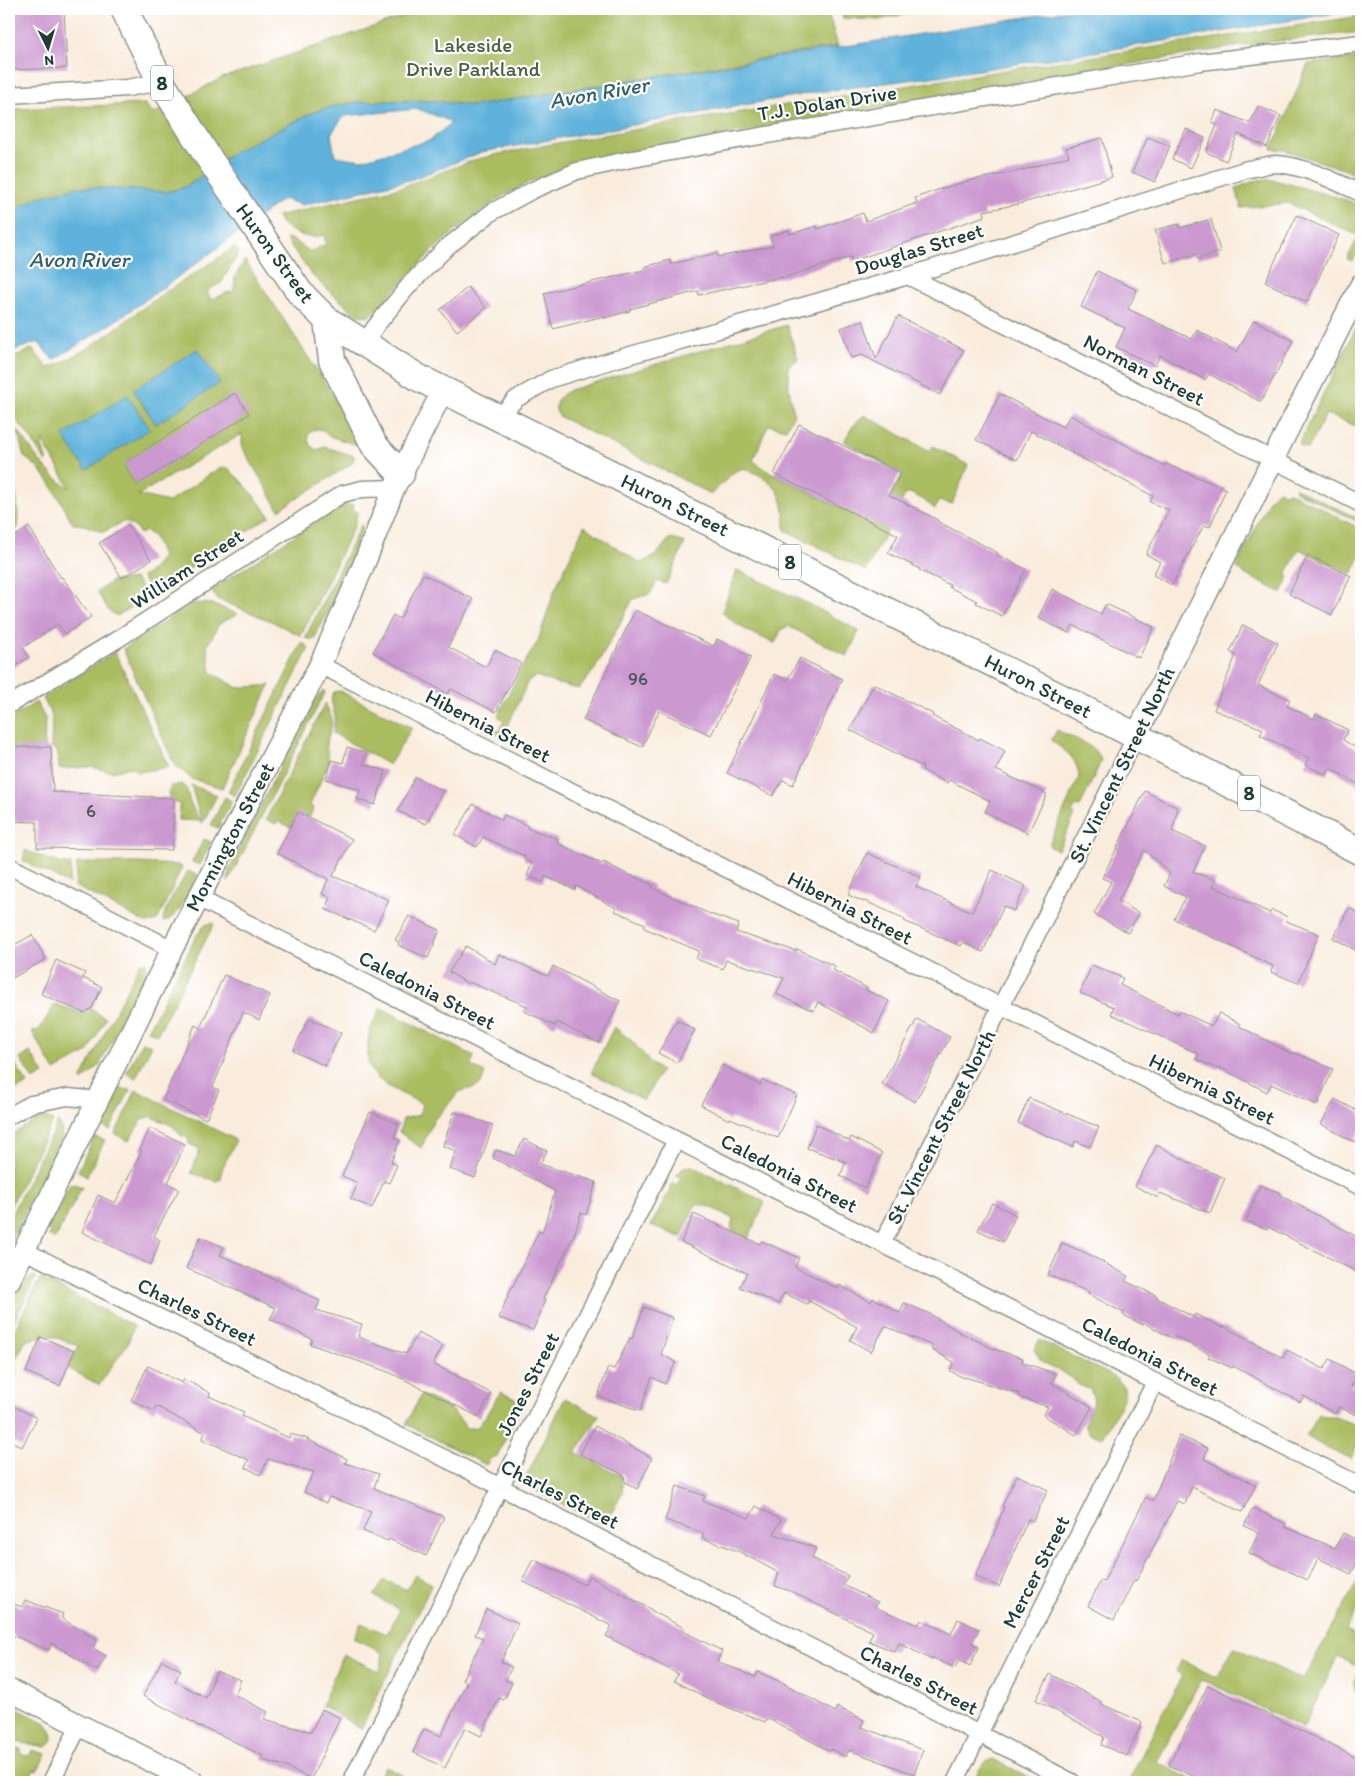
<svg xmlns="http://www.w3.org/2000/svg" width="1370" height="1791" font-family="Itim,sans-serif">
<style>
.green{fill:#aabc60;stroke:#647c4a}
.water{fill:#61b2dc;stroke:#407888;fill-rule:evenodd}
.building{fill:#cb98d0}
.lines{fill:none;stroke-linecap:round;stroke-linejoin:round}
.minor-casing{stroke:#8c9488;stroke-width:19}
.tertiary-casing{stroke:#8c9488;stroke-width:24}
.primary-casing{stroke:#8c9488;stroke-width:29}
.minor{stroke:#fff;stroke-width:16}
.tertiary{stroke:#fff;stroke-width:21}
.primary{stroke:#fff;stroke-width:26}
.labels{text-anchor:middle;stroke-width:4.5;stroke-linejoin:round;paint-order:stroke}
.number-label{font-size:19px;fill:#4a545b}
.shield{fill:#fff;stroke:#627771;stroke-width:1}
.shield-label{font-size:20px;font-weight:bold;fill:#1f3d34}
.park-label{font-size:21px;fill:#496341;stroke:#fff}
.street-label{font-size:21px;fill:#1f3d34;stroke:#fff}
.water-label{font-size:22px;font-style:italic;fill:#336066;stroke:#fff}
</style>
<rect width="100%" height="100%" fill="#fff"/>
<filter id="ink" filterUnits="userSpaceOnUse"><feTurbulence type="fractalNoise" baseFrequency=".02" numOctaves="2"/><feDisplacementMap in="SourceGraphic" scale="10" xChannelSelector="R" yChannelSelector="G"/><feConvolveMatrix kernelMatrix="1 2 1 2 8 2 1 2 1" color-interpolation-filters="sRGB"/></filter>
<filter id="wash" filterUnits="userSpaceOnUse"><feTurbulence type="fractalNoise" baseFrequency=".0096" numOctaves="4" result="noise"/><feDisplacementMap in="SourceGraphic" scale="20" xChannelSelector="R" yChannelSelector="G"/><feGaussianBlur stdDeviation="1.12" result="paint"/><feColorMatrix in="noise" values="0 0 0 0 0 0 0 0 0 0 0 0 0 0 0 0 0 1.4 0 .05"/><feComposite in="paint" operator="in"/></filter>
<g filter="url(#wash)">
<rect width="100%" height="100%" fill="#f9ecdd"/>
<path class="green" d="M426,9H827L838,46L473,106L434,101H391L358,102L326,108L312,113L235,151L186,187L166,192L78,187L39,197L9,212V109L145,104L153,114L222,78Z
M840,9H931L878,20L843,18Z
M1361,16V32L1259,43L1015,83L586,161L531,181L501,197L473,217L437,246L370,316L357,315L330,292L311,274L286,239H291L311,252L326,244L324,235C320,236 316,237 312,237C300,237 281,227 277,216L402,187L474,160L494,155L574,140L673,123L1050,63Z
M1361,57V175L1284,150L1272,149L1308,64Z
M1268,179L1282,182L1350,201L1361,209V244L1353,261L1347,259L1359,236L1288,203L1241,208L1236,188L1258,180Z
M234,247L239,252L222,282L207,291L211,300L228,292L234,291L235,276L245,260L338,403L354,433L357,445L329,436L324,430L316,429L309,433C307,442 309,445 316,450L325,447L355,456L352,463L345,468L279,510L242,447V434L138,495L169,502L216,470L227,467L246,486L270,516L158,589L150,591L142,577L151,571L162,556L154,537L146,531L140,534L136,528L125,521L103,532L84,525L73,524C60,501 47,470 24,457L17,429C32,450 47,476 70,488L42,440V446L47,461L46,462L24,429L13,418L9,399V360L32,349L48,368C83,356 121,324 151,302C178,283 207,267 234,247Z
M1361,318V428L1326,414L1308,449L1298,445Z
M787,325L798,359L788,367L789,389L794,414L786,429L768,425L753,461L768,471L874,525L903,474L844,441L853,426L864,415L929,451L933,446L968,465L952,504L938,501L935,509L924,500L910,493L905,495L866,571L785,530C785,494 777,480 743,468L734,472L711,494L560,417C550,406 559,395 570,390Z
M9,466C15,486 20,508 17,529L9,534Z
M1295,488L1361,520V523L1295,491Z
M1281,490L1283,493L1289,492L1361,529V555L1352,574L1299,549L1287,572L1288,577L1282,593L1246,575L1236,567L1270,498L1277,491Z
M347,504L354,505L353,509L357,512L354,526L301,636L271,621L217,599L211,590L309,526Z
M361,525L362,526C354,565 333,601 315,637L313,640L305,638Z
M584,526L640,563L655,556L670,538L685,543L666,584L657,581L650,594L633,599L595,669L579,689L554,683L536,676L528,681L505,732C512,735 515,735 517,744L485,728L486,724L499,731L504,721L498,716L522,667L538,641L555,589Z
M737,570L813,606L859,631L847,656L788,626L781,630L775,643C753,634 740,629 722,612Z
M135,579L148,596L117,616L109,611L97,592L112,581Z
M192,603L211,604L238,614L219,624L207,646L211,672L238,688L270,685L222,788L192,779L174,764L123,649Z
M302,642L309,648L235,796L228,792Z
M115,652L169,767L139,772L131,767L112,772L91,767L59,769L57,751L51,747L52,716L43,698Z
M323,691L325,692L228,882L229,869L313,701Z
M340,691L412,728L389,765L333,733L335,717L331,699L334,692Z
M36,702L45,718L44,753L9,752V720Z
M325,703L332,719L331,728L326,744L329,762L310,805L313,808L310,817L298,815L290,827L278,821L276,824L266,819Z
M1057,730C1070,737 1099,746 1101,761L1080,807L1076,806L1072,812L1075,815L1058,850L1050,847V842L1079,777C1077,758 1068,753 1053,742L1052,739Z
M182,784L187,790L190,803L200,821L179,820L180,805L172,800L168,794L171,786Z
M191,785L217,795L202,824Z
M225,797L232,801L218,828L211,825Z
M204,839L211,842L200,865L192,862Z
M25,850L58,863L71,865L69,884L23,861Z
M77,863H138L178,865L182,867L158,919L154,922L146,923L75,886Z
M188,871L197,875C190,890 181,917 163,922C163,908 181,884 188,871Z
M211,923L214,924L157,1035L148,1030L197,935L205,925Z
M146,962L148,970L99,1066L82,1081L81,1080L140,963Z
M55,1004L84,1014L88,1008L106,1018L88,1052L55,1071L32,1032L39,1030Z
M381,1008L474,1056L471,1066L485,1073L481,1084L476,1087L459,1092L434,1120L421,1148L399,1132L403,1119L419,1115L422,1104C405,1094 375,1085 369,1064C368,1061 368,1056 368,1052C367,1035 372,1023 381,1008Z
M614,1027L631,1040L651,1063L661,1071L644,1100L591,1073Z
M142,1042L152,1045L135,1079L126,1073Z
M30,1052L44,1074L33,1080L20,1059Z
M15,1064L28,1084L9,1093V1067Z
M118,1088L130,1090L110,1130L100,1125Z
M136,1090L236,1140L222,1169L221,1179L216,1181L191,1173L200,1149L189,1144L188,1138L180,1135C174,1122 161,1123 151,1116L141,1121L129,1141L115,1134Z
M40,1118H46L53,1121L9,1209V1136Z
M58,1122L62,1129L61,1140L9,1244V1219Z
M94,1137L105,1140L87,1176L78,1171Z
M692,1166L765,1202L747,1241L728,1254L736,1232L731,1229L733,1219L711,1207L696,1204L681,1237L651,1226L673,1183L677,1185L681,1177L676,1175L684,1167Z
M71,1183L82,1187L55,1239L49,1236L50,1224Z
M35,1276V1279L9,1331C9,1323 7,1313 9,1306C12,1293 22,1279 35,1276Z
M40,1278L134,1326L128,1343L99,1385L68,1368L78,1346L47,1334L26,1341L15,1360L16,1374L9,1388V1341Z
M1039,1340L1109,1374C1114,1378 1122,1382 1124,1388C1128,1397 1107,1429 1102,1438L1088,1432L1085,1424L1094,1399L1090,1389L1083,1387L1063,1372L1042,1362L1034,1350Z
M501,1392L523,1403L497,1456L491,1458L486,1465L406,1424L421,1395C440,1403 455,1409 466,1428H476C487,1418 491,1404 501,1392Z
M565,1398L599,1416L576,1453L621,1476L623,1492L605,1525L530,1488L524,1481Z
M1319,1414L1326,1417H1335L1361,1427V1435L1351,1459L1328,1449L1306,1436Z
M415,1575L432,1584L361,1729L322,1705L343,1654L380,1672L383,1653L354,1638L361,1623L387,1634L400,1610L374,1596L384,1580L407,1590Z
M1361,1575V1601L1346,1631L1361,1639V1697L1356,1694L1354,1685L1359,1668L1338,1656L1303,1728L1201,1679L1157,1762L1197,1782H1128L1182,1676L1176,1671L1182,1660L1217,1678L1234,1647L1303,1680Z
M9,1705L46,1723L51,1731L53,1740L47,1747L9,1741Z
M9,1747L21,1749V1753L26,1756L30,1755L32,1750L46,1754L37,1771L34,1770L31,1775L24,1774L21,1782H9Z
M993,1759L1039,1782H973C978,1772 981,1762 993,1759Z
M385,1766L405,1777L403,1782H377Z"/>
<path class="water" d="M1076,9H1361L1184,38L953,74L811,93L482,152L413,179L302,205L283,199C208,255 134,312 53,360L38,342L9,352V212L39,197L78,187L166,192L186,187L235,151L312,113L326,108L358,102L391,101H434L473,106ZM418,109L452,122L431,140L362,160L335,156L331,134L344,116Z
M197,349L220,383L156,424L133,390Z
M127,395L150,429L86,470L63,436Z"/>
<g id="blocks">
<path class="building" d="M9,9H64L67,68L9,70Z
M1258,106L1281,116L1267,147L1238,134L1226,161L1206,152L1217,125L1212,123L1217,110L1250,123Z
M1186,129L1205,138L1191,168L1172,159Z
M1148,137L1170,146L1155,182L1132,172Z
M1102,138L1112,177L1019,204L984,211L985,216L852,261L851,257L782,278V277L699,295L698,291L630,309V311L604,318V316L553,329L544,293L644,270V267L670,260L671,264L717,253L718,257L773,246L770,236L789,230L790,234L817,226V229L863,213L866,221L917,203L915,198L943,188L972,180L1020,171L1069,156L1066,148Z
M1297,215L1339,235L1307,302L1265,282Z
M1211,219L1220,252L1197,259L1196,254L1165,263L1155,230L1179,224L1180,228Z
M1097,271L1137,290L1128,309L1192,339L1197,330L1237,352L1254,320L1293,341L1261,402L1209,374L1205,380L1160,355L1155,366L1116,347L1125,328L1081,307Z
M468,287L486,308L457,331L440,310Z
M898,316L964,350L940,395L862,355L851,358L841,328L863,320L876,359Z
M235,393L249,414L137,485L124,463Z
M1000,394L1063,427L1070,415L1165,466L1166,464L1226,489L1210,527L1204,525L1172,585L1153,575L1160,562L1146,554L1169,510L1150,502L1153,496L1031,431L1017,460L976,440Z
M799,424L900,473L889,495L938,520L937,521L998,553L997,555L1026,569L1002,616L976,603L977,601L949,587L950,585L919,570L920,569L888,553L898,535L774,474Z
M128,525L151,560L122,578L99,543Z
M29,527L61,578L62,577L91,617L65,634L58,624L23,648L29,657L9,671V540Z
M1308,555L1351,576L1332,615L1289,594Z
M423,574L473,599L448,647L486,667L495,650L521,663L496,712L451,689L448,694L373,652L393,615L400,619Z
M1052,589L1101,614L1106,604L1154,627L1139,658L1073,625L1069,633L1038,618Z
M635,610L714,646L717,639L751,657L711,735L659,711L642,747L583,720Z
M1243,625L1278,643L1258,685L1290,700L1287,706L1314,719L1316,714L1348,730L1343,740L1361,751V786L1330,768L1327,775L1305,765L1309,758L1260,735L1263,729L1214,710L1236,655L1230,652Z
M800,658L842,679L793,785L783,780L773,796L727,773L774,674L787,680Z
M874,684L933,714L932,716L979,740L980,738L1005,751L996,770L1047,794L1028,833L985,812L990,801L949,780L947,783L922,770L923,767L850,730Z
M9,747H51L53,792L174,798L172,850L37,848V822L9,821Z
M347,747L366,753L363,764L386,771L375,805L357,799L360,790L326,779L332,760L343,763Z
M415,777L443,791L426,824L398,811Z
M1145,791L1178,808L1172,831L1205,846L1193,872L1216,880L1213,886L1270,913L1272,910L1288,917L1286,921L1319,934L1298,983L1271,972L1273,966L1174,919L1186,897L1164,886L1170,873L1144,850L1118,901L1139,913L1128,933L1094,914L1111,882L1102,878Z
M473,804L502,820L504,815L528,826L527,828L558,839L557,843L602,864L604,862L630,876L631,875L653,885L652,888L710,914L739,924L736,932L796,951L797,949L835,966L833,970L867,988L866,990L889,1001L874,1033L818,1002L814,1011L776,994L784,978L726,960L723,969L696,959L699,951L644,928L645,924L615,911L616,908L576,886L575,890L545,876L543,882L527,876L532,863L524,860L525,856L483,837L477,847L455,835Z
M298,812L352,839L333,876L389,900L374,930L325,909L330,897L322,894L328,879L277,853Z
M867,853L921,877L916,887L972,912L992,870L1026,886L1014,911L1004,906L983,952L963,942L961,946L904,921L905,919L865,901L864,902L848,895Z
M1349,908L1361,914V942L1357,951L1333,938Z
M409,916L440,930L428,958L398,945L399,942L395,940Z
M32,935L46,959L9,980V948Z
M466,946L495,964L499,954L548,976L553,966L620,1001L599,1043L557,1022L555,1026L524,1011L527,1006L469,982L468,984L449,972Z
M56,960L85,973L83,978L102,987L92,1008L84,1013L41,994Z
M1092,965L1123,978L1120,985L1178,1014L1179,1011L1212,1026L1219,1013L1240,1024L1239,1026L1292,1054L1293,1052L1333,1069L1317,1105L1271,1084L1267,1092L1219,1067L1218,1069L1196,1059L1199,1054L1111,1014L1114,1007L1080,993Z
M224,975L270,995L259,1020L243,1012L213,1087L219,1090L206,1119L163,1100L195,1025L200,1028Z
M309,1018L341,1033L325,1066L293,1051Z
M917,1019L950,1037L915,1102L882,1084Z
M677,1020L695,1030L677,1063L658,1053Z
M722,1065L760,1085L762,1080L797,1095L778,1138L730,1118L729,1120L701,1105Z
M1029,1098L1099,1127L1090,1147L1075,1141L1073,1147L1018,1123Z
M1335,1099L1361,1113V1129L1354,1142L1321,1124Z
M370,1112L399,1124L394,1137L400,1140L391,1162L397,1165L389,1183L384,1181L372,1208L351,1199L358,1183L342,1176Z
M454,1112L493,1125L475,1178L450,1169L456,1151L443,1146Z
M816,1124L849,1141L851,1137L882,1153L865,1188L840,1176L846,1162L807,1148Z
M150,1128L185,1144L168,1183L179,1189L154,1236L160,1240L151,1265L82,1232L98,1195L115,1203L142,1151L140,1150Z
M524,1139L547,1151L540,1164L596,1182L586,1215L581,1213L574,1235L543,1299L545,1300L533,1330L499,1318L511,1288H512L539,1231L542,1233L555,1191L493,1158L496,1150L515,1156Z
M1157,1145L1192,1164L1225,1178L1210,1213L1160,1193L1158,1198L1135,1186Z
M1260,1185L1281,1193L1280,1195L1361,1239V1274L1268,1227L1267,1229L1246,1221Z
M992,1203L1016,1215L1003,1242L978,1230Z
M694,1214L760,1244L762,1241L799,1258L795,1267L838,1289L839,1285L871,1302L873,1298L900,1313L904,1303L930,1314L961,1333L994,1349L1023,1358L1022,1362L1056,1374L1052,1383L1092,1407L1076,1435L1043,1415L1048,1407L1019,1397L1020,1394L965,1377L964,1378L950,1371L954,1362L931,1349L933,1346L885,1326L871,1352L850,1340L857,1327L809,1301L807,1304L784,1293L778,1304L740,1287L747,1273L681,1242Z
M200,1237L224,1247L220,1255L279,1281L320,1301L316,1310L362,1324L358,1337L406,1354L418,1333L443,1346L433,1364L491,1393L479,1417L391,1373L310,1344L312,1339L270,1319L276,1308L186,1268Z
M1062,1243L1088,1254L1128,1276L1125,1281L1157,1296V1298L1193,1317L1195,1314L1223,1328V1326L1283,1358L1287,1350L1324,1369L1330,1359L1358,1375L1351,1386L1361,1391V1417L1339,1407L1335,1414L1304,1396L1300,1402L1233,1366L1232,1368L1208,1357L1210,1354L1174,1336L1172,1338L1144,1323L1143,1325L1123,1315L1124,1313L1088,1294L1089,1292L1048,1275Z
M644,1307L673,1318L661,1354L676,1362L665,1384L652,1377L640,1411L598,1396L608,1367L614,1369L630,1338L632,1339Z
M41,1337L74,1351L60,1386L26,1372Z
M148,1366L182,1383L184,1379L210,1393L209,1396L244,1412L242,1416L289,1438L290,1434L305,1438L347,1459L345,1463L379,1474L374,1488L444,1517L426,1556L389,1539L388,1541L363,1531L371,1511L329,1497L326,1503L304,1492L314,1472L268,1459L260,1475L245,1467L249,1460L202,1439L205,1433L156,1406L154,1411L131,1400Z
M9,1404L37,1418L22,1447L9,1440Z
M595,1426L652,1458L637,1489L625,1482L624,1475L580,1454Z
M1179,1436L1208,1448L1204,1459L1256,1485L1242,1512L1192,1487L1185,1504L1177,1501L1136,1581L1134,1580L1114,1620L1088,1606L1101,1580L1104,1581L1146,1497L1153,1501Z
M1017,1475L1048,1490L1033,1521L1028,1519L999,1587L975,1576L992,1539L1004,1507L1002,1506Z
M677,1486L705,1496L703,1501L749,1518L756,1506L781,1520L774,1534L816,1548L812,1558L848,1576L843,1585L878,1602L875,1607L918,1625L921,1620L951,1634L958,1619L979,1629L972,1643L979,1647L970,1666L959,1660L955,1668L933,1658L932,1660L899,1643L895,1652L869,1641L873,1632L790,1591L775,1586L779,1573L738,1551L702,1538L703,1533L665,1520Z
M1253,1508L1286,1524L1285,1527L1335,1548L1343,1533L1361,1542V1555L1351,1574L1318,1558L1308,1580L1249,1553L1259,1533L1244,1526Z
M533,1559L584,1585L589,1576L652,1610V1611L684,1628L683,1631L722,1651L717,1661L755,1677L758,1672L783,1683L835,1712L837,1707L864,1720L861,1727L923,1750L914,1774L849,1750L846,1757L831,1749L830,1751L767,1718L765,1722L715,1702L674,1681L678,1674L606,1636L612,1626L522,1581Z
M25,1600L63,1614L61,1618L97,1640L93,1648L106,1656L97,1671L52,1643L49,1650L9,1634V1602L22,1607Z
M486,1609L518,1623L501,1662L512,1667L505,1680L512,1683L504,1700L499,1698L481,1736L465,1728L445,1768L413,1752L424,1729L441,1736L467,1682L462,1680L483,1638L475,1635Z
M162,1660L181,1670L175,1681L206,1698L216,1671L241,1680L235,1695L268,1712L264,1719L311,1732L322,1709L340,1718L311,1779L282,1765L262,1760L263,1756L221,1735L196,1725V1724L143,1696Z
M1050,1674L1102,1702L1101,1704L1142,1722L1127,1756L1101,1745L1104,1737L1036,1700Z
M1208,1685L1361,1760V1782H1205L1169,1765Z"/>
</g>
</g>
<g filter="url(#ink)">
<use href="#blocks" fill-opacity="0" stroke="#8c9488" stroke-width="1"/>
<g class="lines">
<defs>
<path id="minor" d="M9,95L127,88L161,82
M908,276L1361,504
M364,345L375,327L411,283L447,247L492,212L533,190L577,171L627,160L749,138L1200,62L1361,43
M498,418L516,399L551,379L613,360L908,276L1248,169C1257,168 1267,164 1276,164C1303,165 1336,182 1361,193
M320,665L1361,1187
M9,705L118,639L342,494L362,489L394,488
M9,866L172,949
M198,898L1361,1486
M9,1116L31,1104L68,1097L98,1100
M882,1244L1136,736
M25,1251L456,1464L1072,1782
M51,1782L79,1726
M351,1782L676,1140
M955,1782L1155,1382"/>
<path id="tertiary" d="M1136,736L1283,439L1361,285
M9,1281L172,949L320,665L362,569L394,488L443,390
M9,1690L193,1782"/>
<path id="primary" d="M124,9L161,82L206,154L300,293L327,320L419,378L1060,697L1361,852
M327,320L332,360L374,445L401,474"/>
</defs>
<use href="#minor" class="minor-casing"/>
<use href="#tertiary" class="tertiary-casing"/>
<use href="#primary" class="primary-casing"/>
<use href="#minor" class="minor"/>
<use href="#tertiary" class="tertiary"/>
<use href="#primary" class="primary"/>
</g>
</g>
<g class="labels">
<g class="number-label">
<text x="638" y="685">96</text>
<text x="91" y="817">6</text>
</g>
<g class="shield">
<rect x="151" y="65.5" width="22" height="35" rx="4"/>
<rect x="779" y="544.5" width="22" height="35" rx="4"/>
<rect x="1238" y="775.5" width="22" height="35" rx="4"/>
</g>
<g class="shield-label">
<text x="162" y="90">8</text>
<text x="790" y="569">8</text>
<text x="1249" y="800">8</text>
</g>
<g class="park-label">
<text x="473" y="52">Lakeside<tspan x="473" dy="24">Drive Parkland</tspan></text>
</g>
<g class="street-label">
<text transform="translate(827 103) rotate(-9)" y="7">T.J. Dolan Drive</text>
<text transform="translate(919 249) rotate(-17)" y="7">Douglas Street</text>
<text transform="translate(275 253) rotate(54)" y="7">Huron Street</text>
<text transform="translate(1144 370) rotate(27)" y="7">Norman Street</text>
<text transform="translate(675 505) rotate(26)" y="7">Huron Street</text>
<text transform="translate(187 569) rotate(-33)" y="7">William Street</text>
<text transform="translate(1038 686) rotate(27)" y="7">Huron Street</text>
<text transform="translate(488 726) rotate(27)" y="7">Hibernia Street</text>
<text transform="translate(1122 765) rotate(-64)" y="7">St. Vincent Street North</text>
<text transform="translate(230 837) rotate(-62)" y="7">Mornington Street</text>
<text transform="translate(850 908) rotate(27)" y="7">Hibernia Street</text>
<text transform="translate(427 990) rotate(27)" y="7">Caledonia Street</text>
<text transform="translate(1212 1089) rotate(26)" y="7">Hibernia Street</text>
<text transform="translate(941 1127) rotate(-63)" y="7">St. Vincent Street North</text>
<text transform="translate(789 1173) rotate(27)" y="7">Caledonia Street</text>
<text transform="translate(197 1312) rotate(26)" y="7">Charles Street</text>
<text transform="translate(1150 1356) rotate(27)" y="7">Caledonia Street</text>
<text transform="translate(528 1384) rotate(-63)" y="7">Jones Street</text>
<text transform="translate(560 1494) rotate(27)" y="7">Charles Street</text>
<text transform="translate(1036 1572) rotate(-63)" y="7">Mercer Street</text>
<text transform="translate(919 1680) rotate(27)" y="7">Charles Street</text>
</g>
<g class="water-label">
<text transform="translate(599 92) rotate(-10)" y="8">Avon River</text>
<text x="79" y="267">Avon River</text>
</g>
</g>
<rect width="1370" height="1791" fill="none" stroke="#fff" stroke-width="30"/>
<g transform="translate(48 48) rotate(175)" stroke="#ffffff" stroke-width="4" paint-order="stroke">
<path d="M0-4L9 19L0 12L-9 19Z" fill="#1f3d34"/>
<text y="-8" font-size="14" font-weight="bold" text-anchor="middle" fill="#1f3d34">N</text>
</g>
</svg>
